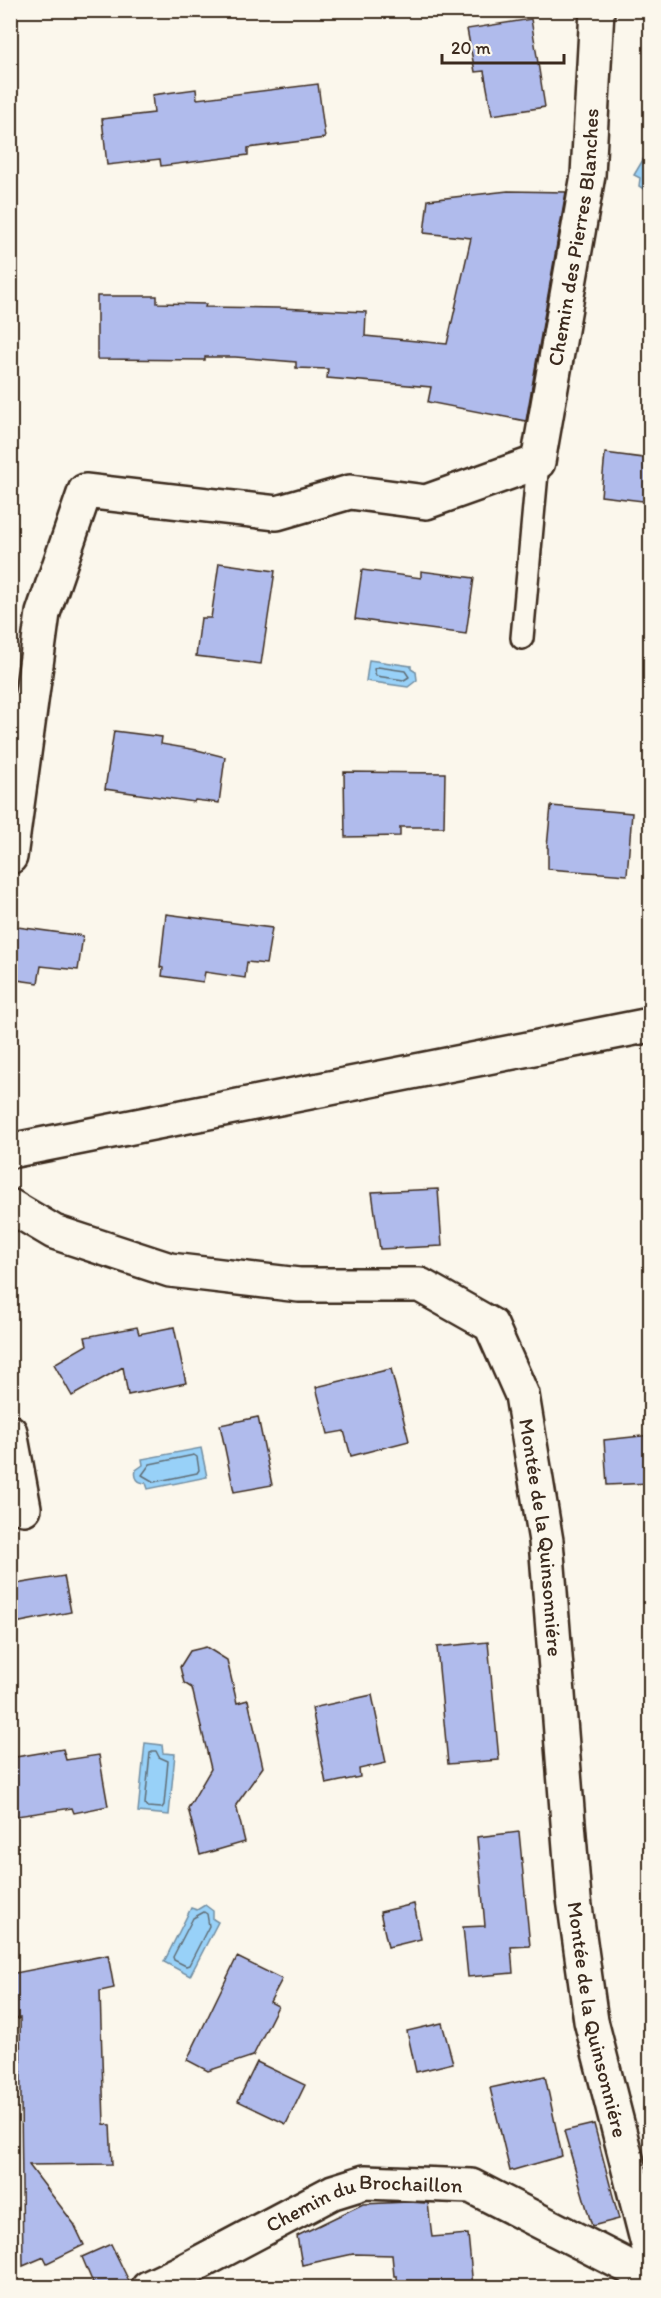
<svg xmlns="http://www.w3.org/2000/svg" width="661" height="2298" font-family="Itim,sans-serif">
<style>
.water{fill:#98d1f8;stroke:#738ea1;stroke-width:1.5}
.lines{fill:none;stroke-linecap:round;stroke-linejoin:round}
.shore{stroke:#606d75;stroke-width:1.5}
.building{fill:#b0bbec;stroke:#3b2a1e;stroke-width:1.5}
.service-casing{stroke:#3b2a1e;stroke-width:26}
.minor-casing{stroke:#3b2a1e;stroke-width:38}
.secondary-casing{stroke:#3b2a1e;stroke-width:38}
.service{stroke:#fbf7ec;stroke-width:21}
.minor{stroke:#fbf7ec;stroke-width:33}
.secondary{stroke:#fbf7ec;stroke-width:33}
.labels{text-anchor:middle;stroke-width:4.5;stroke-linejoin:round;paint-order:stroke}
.street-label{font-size:21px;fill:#3b2a1e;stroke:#fbf7ec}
</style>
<rect width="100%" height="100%" fill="#fbf7ec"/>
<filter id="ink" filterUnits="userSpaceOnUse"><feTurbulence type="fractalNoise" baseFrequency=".0167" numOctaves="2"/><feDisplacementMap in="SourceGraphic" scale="12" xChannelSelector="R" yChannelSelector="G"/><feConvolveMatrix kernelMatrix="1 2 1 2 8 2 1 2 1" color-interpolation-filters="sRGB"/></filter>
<g filter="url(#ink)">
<path class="water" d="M650,148V193L639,186L640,178L634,175Z
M369,660L411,666V669L416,672L417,680L408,687L366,681Z
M201,1448L207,1477L148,1489L146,1483C138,1483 134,1478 136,1470L143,1465L142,1459Z
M145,1743L162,1745L163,1753L175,1754L169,1815L138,1812Z
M205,1905L213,1911V1919L218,1922L190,1976L164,1962L191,1908L197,1910Z"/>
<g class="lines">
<path class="shore" d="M378,667L405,671L409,677L404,680L376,676L374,669Z
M194,1455L197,1457L199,1470L197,1473L154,1482L142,1475L150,1464Z
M152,1751H156L159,1757L168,1761L164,1805L162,1808L147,1807L145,1804L150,1753Z
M204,1912L207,1914L209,1926L189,1965L186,1966L174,1960L173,1957L193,1918Z"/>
</g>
<path class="building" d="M531,19L545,107L492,115L484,71L475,72L467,29Z
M318,84L325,138L248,148V155L161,166L160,159L107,165L102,119L154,113L152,95L196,89L197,99Z
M508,191L566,192L526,421L428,402L431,387L327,378L328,369L296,368V362L235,357H205V360L97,359V296H157V303L206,304L205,307L279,308L366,312L365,336L447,344L471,238L424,233L428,200Z
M605,453L651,459V502L601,496Z
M219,563L275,571L261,664L196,656L201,618H211Z
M362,570L421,578V571L474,578L466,634L355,619Z
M114,731L162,737L161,744L197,750L225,757L219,803L195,800L194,802L105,789Z
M344,772L445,773L444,827H400V836L345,837Z
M551,806L632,813L627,875L548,869V848L547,847Z
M166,914L272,928L266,964L247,962L245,978L205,972L203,982L162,976L163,968L160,967Z
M10,926L83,936L78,970L41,966L38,983L10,979Z
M438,1189L442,1246L380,1249L372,1192Z
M137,1327L139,1334L174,1327L186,1383L128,1395L123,1367L72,1396L54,1364L87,1345L85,1337Z
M391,1369L409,1441L351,1456L344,1431L328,1434L316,1387Z
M258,1417L272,1485L234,1492L220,1425Z
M651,1435V1483L607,1485L604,1440Z
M64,1576L71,1612L10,1624V1585Z
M488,1642L499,1760L448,1764L437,1647Z
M206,1647L227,1660L237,1703L248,1700L263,1767L236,1805L245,1842L200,1855L188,1808L211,1769L192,1688L184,1683L180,1667L190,1651Z
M372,1695L386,1763L359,1769L360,1777L326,1784L312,1708Z
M63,1749L66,1760L99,1755L108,1806L74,1813L72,1808L10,1817V1758Z
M519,1832L530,1946L511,1947L513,1973L468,1977L463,1927L485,1926L477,1837Z
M414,1904L421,1939L388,1947L380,1912Z
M108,1955L114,1988L100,1991L104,2124L110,2125L112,2164L29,2165L74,2224L84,2245L47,2263L44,2257L23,2266L20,2018L10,2020V1974Z
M237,1957L282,1979L270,2002L278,2006L253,2056L208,2071L187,2060Z
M442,2023L453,2063L416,2072L407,2031Z
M257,2062L305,2085L286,2124L238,2101Z
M545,2076L562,2156L510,2171L490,2088Z
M594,2124L619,2219L592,2226L564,2131Z
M408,2202L428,2203L432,2237L468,2234L473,2287L398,2288L397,2276H394L392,2255L353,2254L302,2265L297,2236L363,2204Z
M111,2244L130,2283L129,2288H95L82,2257Z"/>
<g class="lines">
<defs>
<path id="service" d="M522,638L538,462"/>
<g id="minor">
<path id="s1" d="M10,857L43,613L85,491L277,513L350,492L426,502L538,462L588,175L597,10"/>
<path id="s2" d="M10,1206L54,1232L170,1270L299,1285H420L491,1325L522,1395L546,1541L574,1899L591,2021L650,2252"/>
<path d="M10,1432L24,1508"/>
<path id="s3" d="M148,2288L182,2272L333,2192L365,2182L471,2186L635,2270L650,2272"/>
</g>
<path id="secondary" d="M10,1151L650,1025"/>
</defs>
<use href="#service" class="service-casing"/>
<use href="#minor" class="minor-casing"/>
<use href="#secondary" class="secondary-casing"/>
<use href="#service" class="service"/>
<use href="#minor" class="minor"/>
<use href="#secondary" class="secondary"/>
</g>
</g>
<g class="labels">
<g class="street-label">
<text dy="7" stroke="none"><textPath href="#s1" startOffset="1068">Chemin des Pierres Blanches</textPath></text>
<text dy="7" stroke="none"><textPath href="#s2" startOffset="726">Montée de la Quinsonniére</textPath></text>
<text dy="7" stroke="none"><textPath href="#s2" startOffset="1212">Montée de la Quinsonniére</textPath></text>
<text dy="7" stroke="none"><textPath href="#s3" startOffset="237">Chemin du Brochaillon</textPath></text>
</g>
</g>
<rect width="661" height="2298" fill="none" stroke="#fbf7ec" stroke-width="36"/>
<rect x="18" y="18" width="625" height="2262" fill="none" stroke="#3b2a1e" stroke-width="2" filter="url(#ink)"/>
<path d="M442 54v9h122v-9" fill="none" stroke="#3b2a1e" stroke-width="3"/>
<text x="451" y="54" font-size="18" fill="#3b2a1e" stroke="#fbf7ec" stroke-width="4.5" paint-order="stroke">20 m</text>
</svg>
